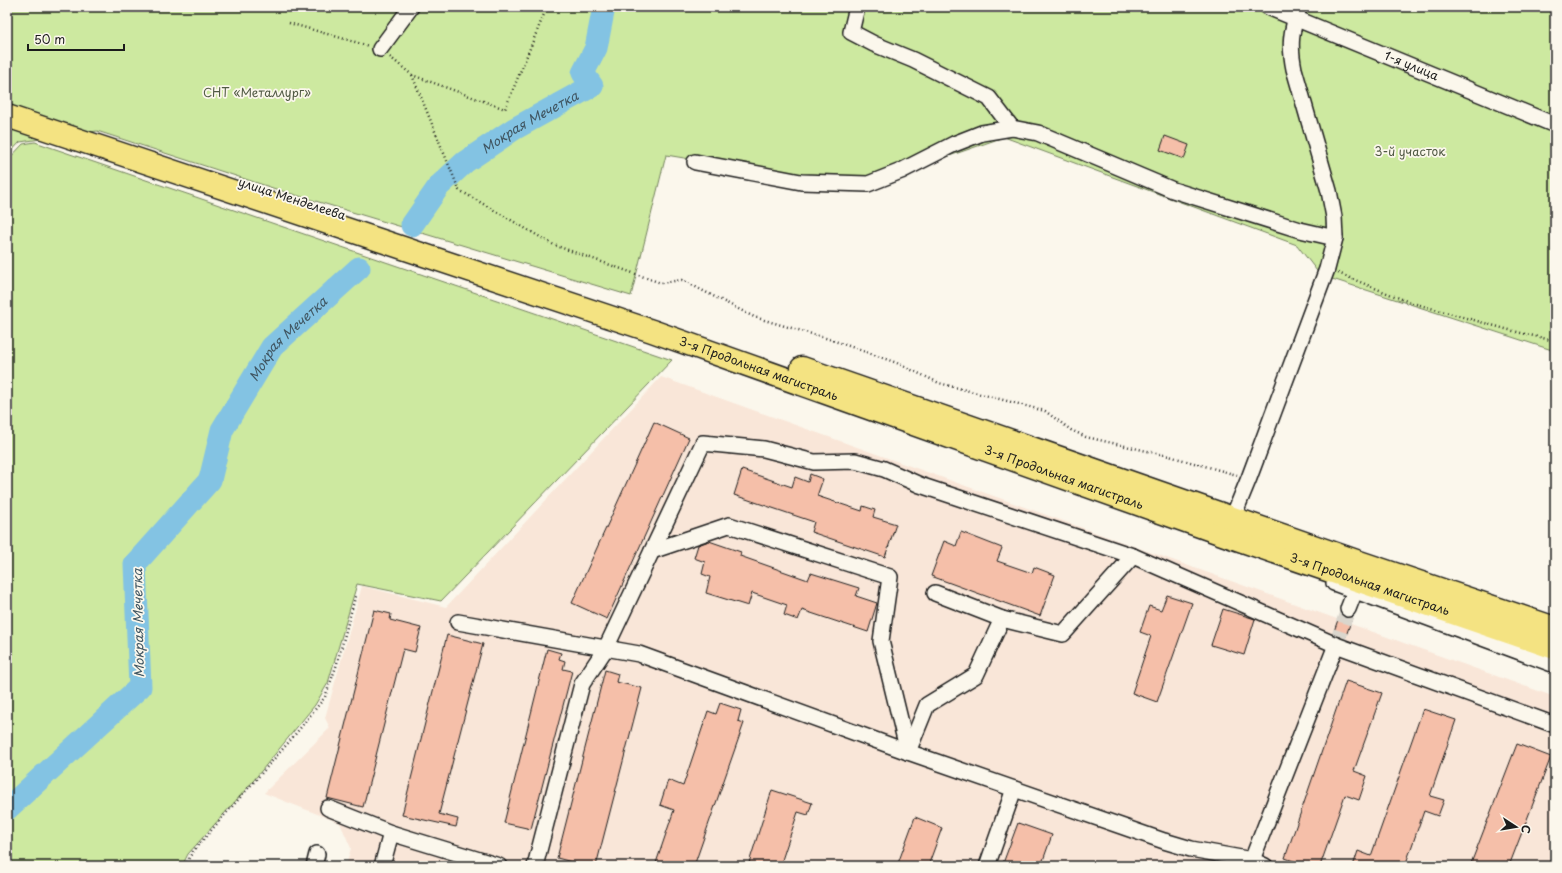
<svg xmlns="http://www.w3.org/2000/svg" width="1562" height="873" font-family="'Playpen Sans',sans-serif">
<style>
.built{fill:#f9e6d8}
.green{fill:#cde9a0;stroke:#74825e}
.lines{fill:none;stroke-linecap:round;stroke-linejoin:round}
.river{stroke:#83c3e3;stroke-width:23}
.building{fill:#f5bfa9;stroke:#1c1c1c}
.minor-tunnel{stroke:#dad6cd;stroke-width:15;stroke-dasharray:15 8;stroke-linecap:butt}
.minor-casing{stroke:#1c1c1c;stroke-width:18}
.highway-casing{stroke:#1c1c1c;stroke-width:25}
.path{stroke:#1c1c1c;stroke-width:2.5;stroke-dasharray:1 3;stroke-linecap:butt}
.minor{stroke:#fbf7ec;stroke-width:15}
.highway{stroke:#f4e382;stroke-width:22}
.labels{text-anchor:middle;stroke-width:3.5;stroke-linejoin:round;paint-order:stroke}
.street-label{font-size:12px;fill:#1c1c1c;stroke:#fbf7ec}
.park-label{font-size:12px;fill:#515a44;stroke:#fbf7ec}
.water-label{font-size:13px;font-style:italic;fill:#405662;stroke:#fbf7ec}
</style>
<rect width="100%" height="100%" fill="#fbf7ec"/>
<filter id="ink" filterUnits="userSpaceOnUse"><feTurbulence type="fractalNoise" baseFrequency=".025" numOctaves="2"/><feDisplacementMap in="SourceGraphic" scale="8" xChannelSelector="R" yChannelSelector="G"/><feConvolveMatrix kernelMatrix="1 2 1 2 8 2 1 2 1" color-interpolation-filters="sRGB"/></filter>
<g filter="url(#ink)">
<path class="built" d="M661,377L1555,697V866H346L351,848L340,823L264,793L330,728L325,718L362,586L446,607Z"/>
<path class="green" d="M7,7H1555V351L1320,275L1297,245L1004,137L880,180L787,175L666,155L631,296L279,190L97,131L20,142L7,156Z
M35,142L672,360L441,601L357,584L328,683L315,705L249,786L188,854L182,866H7V161L23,144Z"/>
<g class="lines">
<g class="river">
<path id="s1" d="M412,225L439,186L465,162L514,129L592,86L583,73L596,48L604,7"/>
<path id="s2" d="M7,809L140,687L135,564L210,480L222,430L272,347L359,268"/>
</g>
</g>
<path class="building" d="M1165,136L1189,145L1184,159L1160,150Z
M654,422L689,438L607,619L572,603Z
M742,470L792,487L795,477L808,482L810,474L823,479L817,496L862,511L863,506L875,510L873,517L896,524L885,557L811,532L814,522L734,495Z
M961,532L1002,548L997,561L1032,573L1034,567L1055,575L1040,616L931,576L944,541L956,546Z
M709,541L741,552L740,556L808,580L811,573L859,588L856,596L877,603L868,632L802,610L798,620L784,615L787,605L752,593L748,606L706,593L710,577L702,574L705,562L694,558L698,545Z
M1167,595L1192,603L1157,702L1132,693L1151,636L1140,632L1149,606L1161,610Z
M1223,609L1255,619L1244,655L1211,645Z
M374,610L391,614L390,620L421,628L415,652L403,649L363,807L327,798Z
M1340,614L1345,617L1352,618L1345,639L1333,634Z
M447,635L483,644L439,814L458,819L456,827L402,815Z
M547,649L561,653L559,659L565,661L563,669L572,671L531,829L504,823Z
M605,670L618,674L616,682L642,688L596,866H587L557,858Z
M1346,681L1382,693L1354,771L1367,776L1359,800L1345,795L1320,866H1308L1285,858Z
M720,703L741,710L738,721L744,723L694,866H655L674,810L660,805L668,780L683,786L708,711L716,714Z
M1423,709L1456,720L1430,796L1444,800L1438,816L1424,811L1405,866H1353L1358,851L1371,856Z
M1517,744L1551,757L1509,866H1470Z
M772,790L812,803L808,815L798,812L780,866H748Z
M915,817L942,828L928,866H897Z
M1018,823L1052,835L1041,866H1002Z"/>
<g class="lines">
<path class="minor-tunnel" d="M1336,645L1348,609"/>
<defs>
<g id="minor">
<path d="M857,7L851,32L874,44L913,60L989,98L1012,128L1038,133L1173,190L1300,230L1335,238"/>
<path id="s3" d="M1268,7L1555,125"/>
<path d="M380,49L411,7"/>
<path d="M695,162L801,182L868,184L901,171L954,144L982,133L1012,128"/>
<path d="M1233,517L1249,478L1327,269L1335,238L1334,217L1329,191L1294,69C1289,44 1291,32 1299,7"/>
<path d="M652,551L729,525L890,577L881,641L908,752"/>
<path d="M1334,583L1555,665"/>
<path d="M935,593L1002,619L1063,634L1133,556"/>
<path d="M1348,609L1355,591"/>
<path d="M458,622L639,654L908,752L1164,841L1191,849L1252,860L1265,866"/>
<path d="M908,752L927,705L976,675L1002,619"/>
<path d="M328,808L391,833L499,866"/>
<path d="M1252,860L1336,645"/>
<path d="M314,866L317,854"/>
<path d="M382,866L391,833"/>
<path d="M535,866L582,684L606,648L703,443L764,449L814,462L855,461L884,469L920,485L1133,556L1336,645L1555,725"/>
<path d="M987,866L1014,789"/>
</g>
<g id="highway">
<path id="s4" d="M7,116L652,331L1225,535L1555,648"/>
<path d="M802,368L1359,562L1555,628"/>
</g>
</defs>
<use href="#minor" class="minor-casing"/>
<use href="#highway" class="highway-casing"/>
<path class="path" d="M535,7L546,10
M289,23L369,46
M390,57L412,75L505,109L547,7
M412,75L459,190L554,245L661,283L682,280L754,317L829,339L897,363L939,383L1045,411L1071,430L1086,437L1169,456L1237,475
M1338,273L1409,302L1513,331L1555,341
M185,866L193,851L289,742L325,697L336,667L356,594"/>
<use href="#minor" class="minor"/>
<use href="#highway" class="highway"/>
</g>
</g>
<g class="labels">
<g class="street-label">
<text dy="4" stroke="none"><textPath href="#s3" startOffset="155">1-я улица</textPath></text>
<text transform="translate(292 199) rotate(18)" y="4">улица Менделеева</text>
<text dy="4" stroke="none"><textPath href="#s4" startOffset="793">3-я Продольная магистраль</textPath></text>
<text dy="4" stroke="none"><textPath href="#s4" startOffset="1117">3-я Продольная магистраль</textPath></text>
<text dy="4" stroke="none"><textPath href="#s4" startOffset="1441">3-я Продольная магистраль</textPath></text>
</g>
<g class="park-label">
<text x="257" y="97">СНТ «Металлург»</text>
<text x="1410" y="156">3-й участок</text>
</g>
<g class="water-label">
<text dy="5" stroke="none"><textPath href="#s1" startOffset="159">Мокрая Мечетка</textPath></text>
<text dy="5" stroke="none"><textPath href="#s2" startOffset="581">Мокрая Мечетка</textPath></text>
<text transform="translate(138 623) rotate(-91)" y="5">Мокрая Мечетка</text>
</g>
</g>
<rect width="1562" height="873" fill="none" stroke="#fbf7ec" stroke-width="24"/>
<rect x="12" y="12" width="1538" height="849" fill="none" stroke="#1c1c1c" stroke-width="1.5" filter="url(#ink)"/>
<g transform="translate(1516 827) rotate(102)" stroke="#fbf7ec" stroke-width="3" paint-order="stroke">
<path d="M0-3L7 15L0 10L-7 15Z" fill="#1c1c1c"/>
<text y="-6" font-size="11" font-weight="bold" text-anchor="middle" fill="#1c1c1c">С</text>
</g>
<path d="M28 44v6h96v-6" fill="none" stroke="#1c1c1c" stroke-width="2"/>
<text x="34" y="44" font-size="12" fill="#1c1c1c" stroke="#fbf7ec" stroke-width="3" paint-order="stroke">50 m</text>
</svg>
